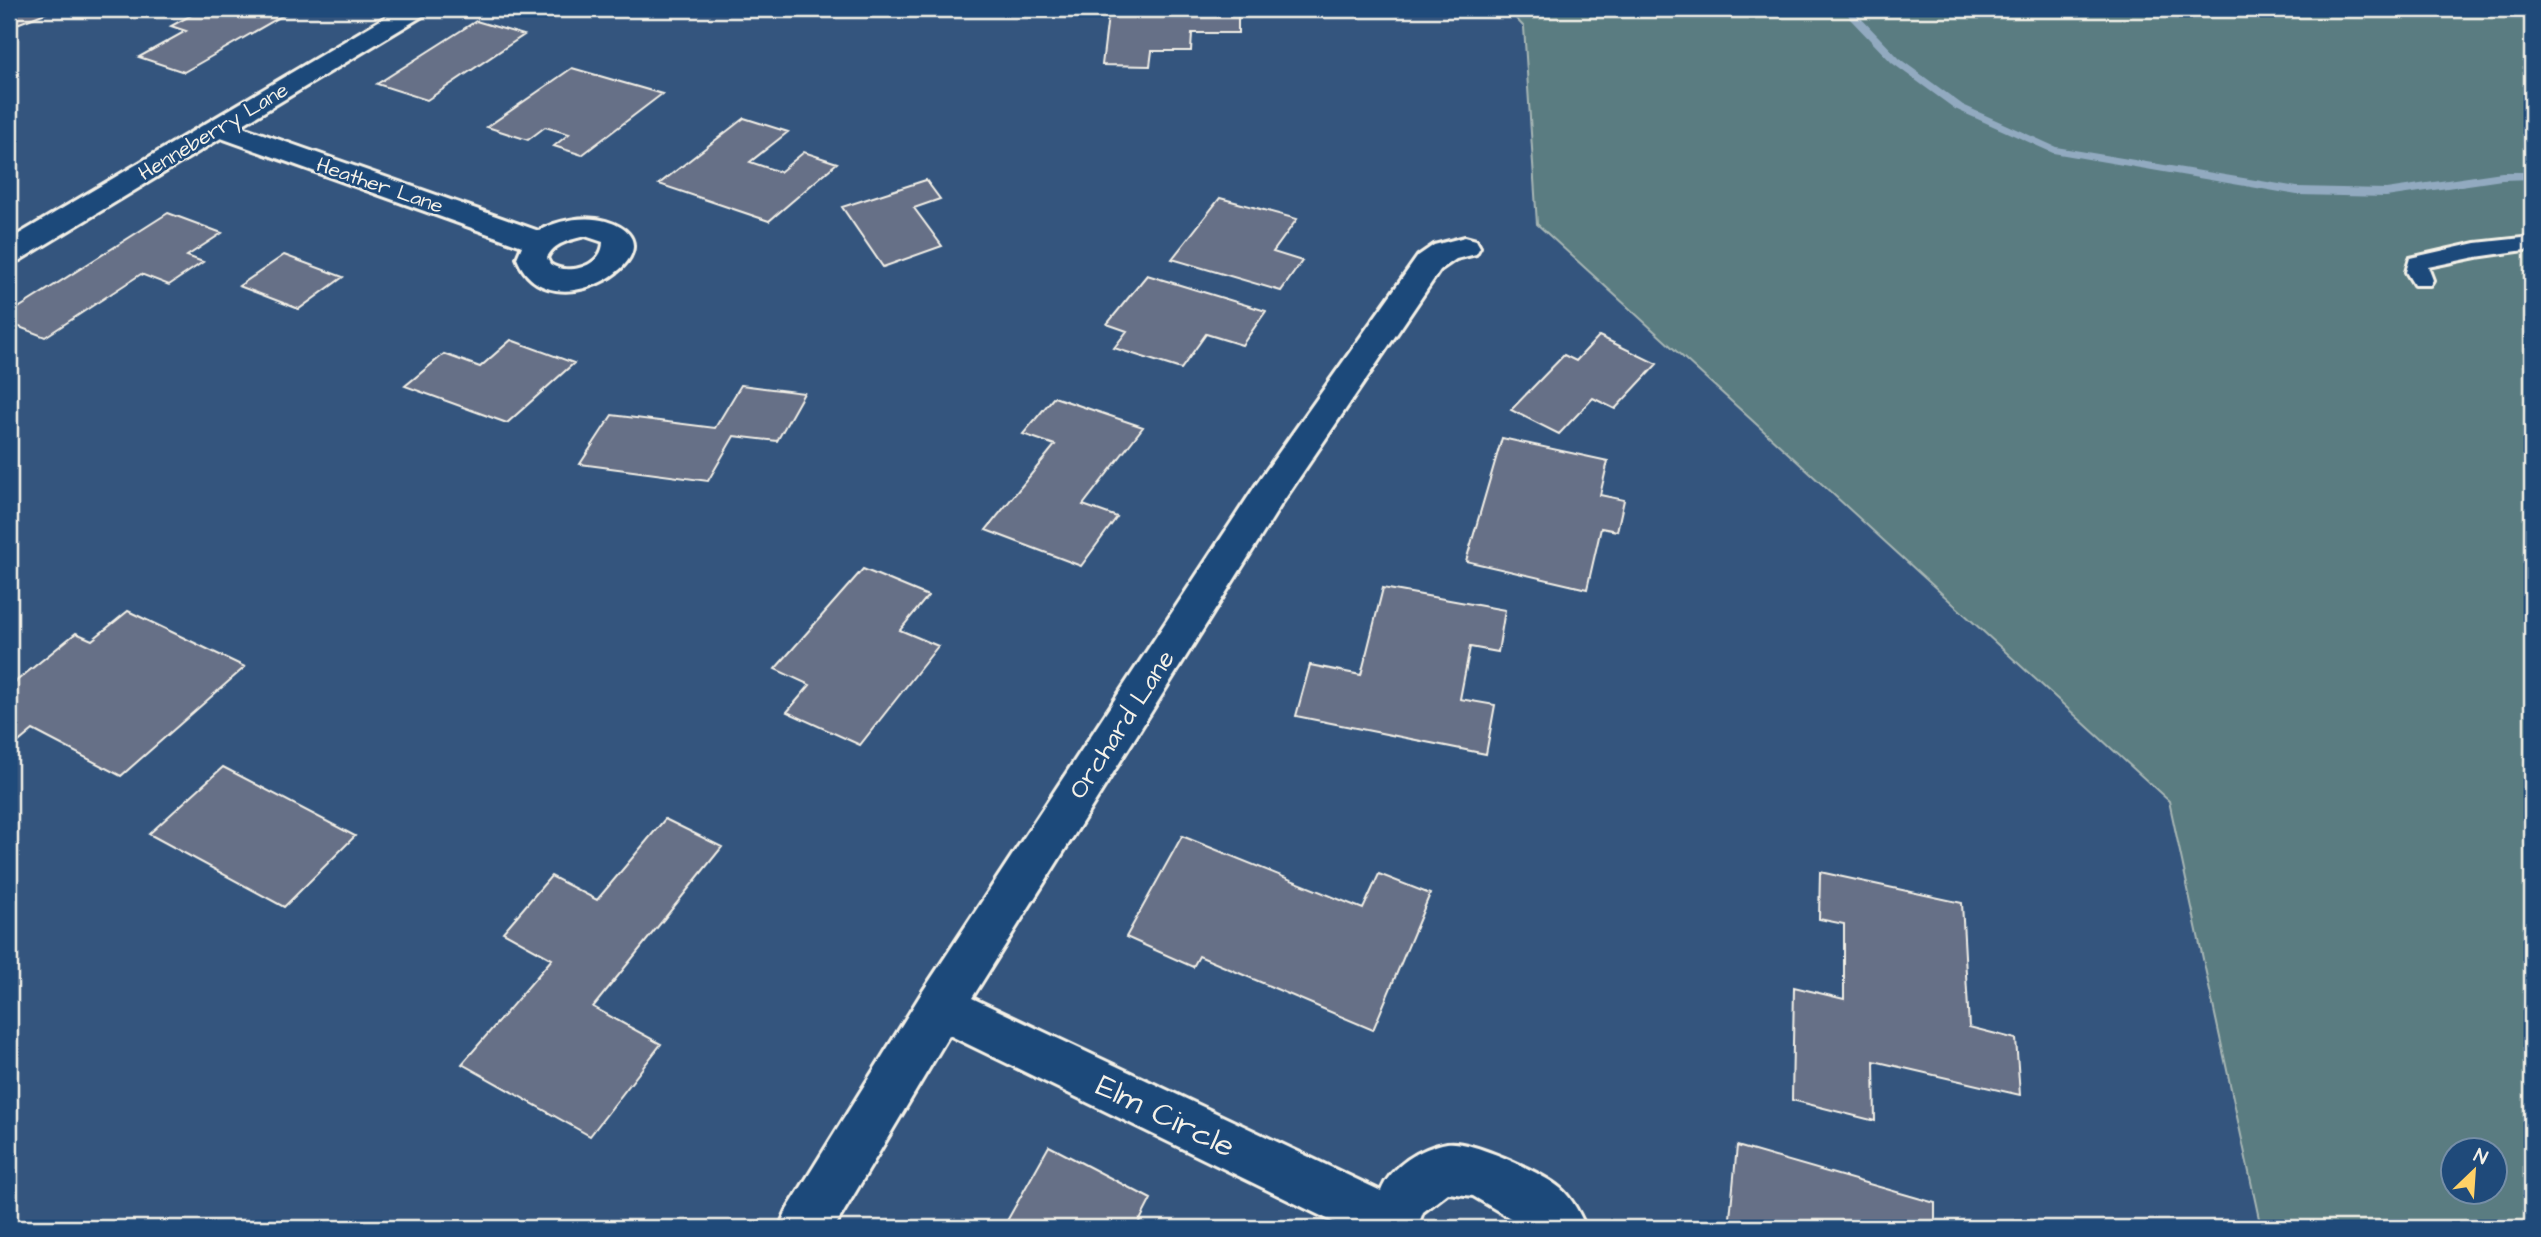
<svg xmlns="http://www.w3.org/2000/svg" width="2541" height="1237" font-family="'Architects Daughter',sans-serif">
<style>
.green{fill:#5a7c81;stroke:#a7b6b4;stroke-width:2;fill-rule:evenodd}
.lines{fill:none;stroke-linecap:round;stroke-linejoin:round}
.stream{fill:#92aac0;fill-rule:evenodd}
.building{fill:#666f87;stroke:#f4f1e8;stroke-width:2}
.lane-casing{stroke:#f4f1e8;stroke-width:6}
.street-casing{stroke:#f4f1e8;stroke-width:6}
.lane{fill:#1f4a7a;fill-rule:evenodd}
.street{fill:#1f4a7a;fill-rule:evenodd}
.labels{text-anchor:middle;stroke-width:5;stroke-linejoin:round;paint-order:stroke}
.far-street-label{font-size:21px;fill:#f4f1e8;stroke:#1f4a7a}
.street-label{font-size:26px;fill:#f4f1e8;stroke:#1f4a7a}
.near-street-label{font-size:32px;fill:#f4f1e8;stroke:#1f4a7a}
</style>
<rect width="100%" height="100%" fill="#34557e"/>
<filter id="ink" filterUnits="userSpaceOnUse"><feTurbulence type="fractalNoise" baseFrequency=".0143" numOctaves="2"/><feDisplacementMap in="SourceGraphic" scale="14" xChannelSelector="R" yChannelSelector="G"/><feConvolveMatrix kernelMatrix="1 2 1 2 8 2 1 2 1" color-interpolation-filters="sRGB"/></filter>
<g filter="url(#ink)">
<path class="green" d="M1507,9H2532V1228H2261L2169,801L1537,224L1524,27ZM2454,1150H2496V1192H2454Z"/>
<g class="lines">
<path class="stream" d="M1846,9H1856L1859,16L1900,59L1963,105L2056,147L2297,187L2386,189L2502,172H2532V179L2502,180L2386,197L2297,195L2053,153L1955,109L1892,63L1850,19Z"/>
</g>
<path class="building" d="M9,9H56L9,27Z
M226,9H294L184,72L139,57L186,31L171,26L197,12L212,16Z
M1133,9H1175V13L1238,12V33H1192L1191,51H1152L1150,66L1102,65L1108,16H1132Z
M476,21L524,35L427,100L377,84Z
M572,68L662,94L582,155L554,146L569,134L545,127L528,140L487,127Z
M744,118L788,132L750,162L780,172L804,152L837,163L769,221L659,184Z
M926,180L940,199L914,208L942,246L883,267L842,207Z
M1220,198L1297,219L1273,252L1302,261L1281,291L1172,259Z
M168,213L222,233L187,256L203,262L169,285L141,274L45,337L9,323V314Z
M284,255L343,277L299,309L239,286Z
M1147,275L1266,311L1242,345L1206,334L1181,369L1114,348L1127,331L1107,324Z
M1599,336L1657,364L1615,409L1593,398L1559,434L1511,410L1564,355L1576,361Z
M511,340L574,363L507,423L405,386L444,354L480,367Z
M741,385L804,393L777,441L734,436L708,481L580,464L612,415L715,428Z
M1054,397L1143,427L1083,505L1117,517L1081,566L986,530L1055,445L1023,434Z
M1502,438L1608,461L1600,495L1624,500L1617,531L1601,528L1587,589L1466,561Z
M863,569L928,596L900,630L938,646L860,745L787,712L810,685L775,669Z
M1383,588L1505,610L1498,652L1470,647L1460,699L1495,705L1486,754L1296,716L1310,665L1361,675Z
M128,611L245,667L121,776L33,730L9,750V687L76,633L92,640Z
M223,767L355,836L284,907L149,834Z
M665,819L722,847L593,1007L661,1044L590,1136L462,1064L552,959L503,932L551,876L597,900Z
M1182,836L1363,909L1379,874L1430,894L1373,1030L1199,956L1193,967L1126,937Z
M1820,872L1962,903L1969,1027L2016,1039L2020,1095L1874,1061L1875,1121L1792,1100L1794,987L1844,999V924L1819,919Z
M1049,1146L1151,1199L1136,1228H1003Z
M1737,1146L1935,1203V1228H1729Z"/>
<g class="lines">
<defs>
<path id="lane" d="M2532,237V249L2476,257L2428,267L2433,280L2430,285H2414L2406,272L2410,258L2476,243Z"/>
<path id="street" d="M399,9H430L426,14L240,126L539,231C556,220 586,215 606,221C692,247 548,339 517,258L522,246L221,138L20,260L9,263V240ZM585,236L603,242C603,267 567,276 550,264L547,258C553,243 570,240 585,236Z
M1465,237L1476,240L1480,247L1476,254L1456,259L1440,270L1282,503L972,998L1381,1191C1391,1166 1420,1148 1447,1143C1470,1139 1542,1173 1560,1188C1572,1198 1580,1214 1586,1228H1527L1473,1196L1448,1193L1423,1212L1417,1228H1346L949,1035L834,1228H779L787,1210L923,991L1256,485L1418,256L1434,245Z"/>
</defs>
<use href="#lane" class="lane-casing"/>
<use href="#street" class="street-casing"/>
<use href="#lane" class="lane"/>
<use href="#street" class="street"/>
</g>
</g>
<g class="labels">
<g class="far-street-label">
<text transform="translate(213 131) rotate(-31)" y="7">Henneberry Lane</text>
<text transform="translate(380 185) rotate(19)" y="7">Heather Lane</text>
</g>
<g class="street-label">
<text transform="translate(1121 724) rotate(-57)" y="9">Orchard Lane</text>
</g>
<g class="near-street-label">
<text transform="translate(1166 1115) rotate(26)" y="11">Elm Circle</text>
</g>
</g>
<rect width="2541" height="1237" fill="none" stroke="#1f4a7a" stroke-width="35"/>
<rect x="18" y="18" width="2506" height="1202" fill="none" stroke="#f4f1e8" stroke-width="2.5" filter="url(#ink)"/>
<g transform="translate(2474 1171) rotate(25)"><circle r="33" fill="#1f4a7a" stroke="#748da6" stroke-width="2"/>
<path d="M0-5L12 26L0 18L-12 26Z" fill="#ffd166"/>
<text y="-10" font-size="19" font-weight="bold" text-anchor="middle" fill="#f4f1e8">N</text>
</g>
</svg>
